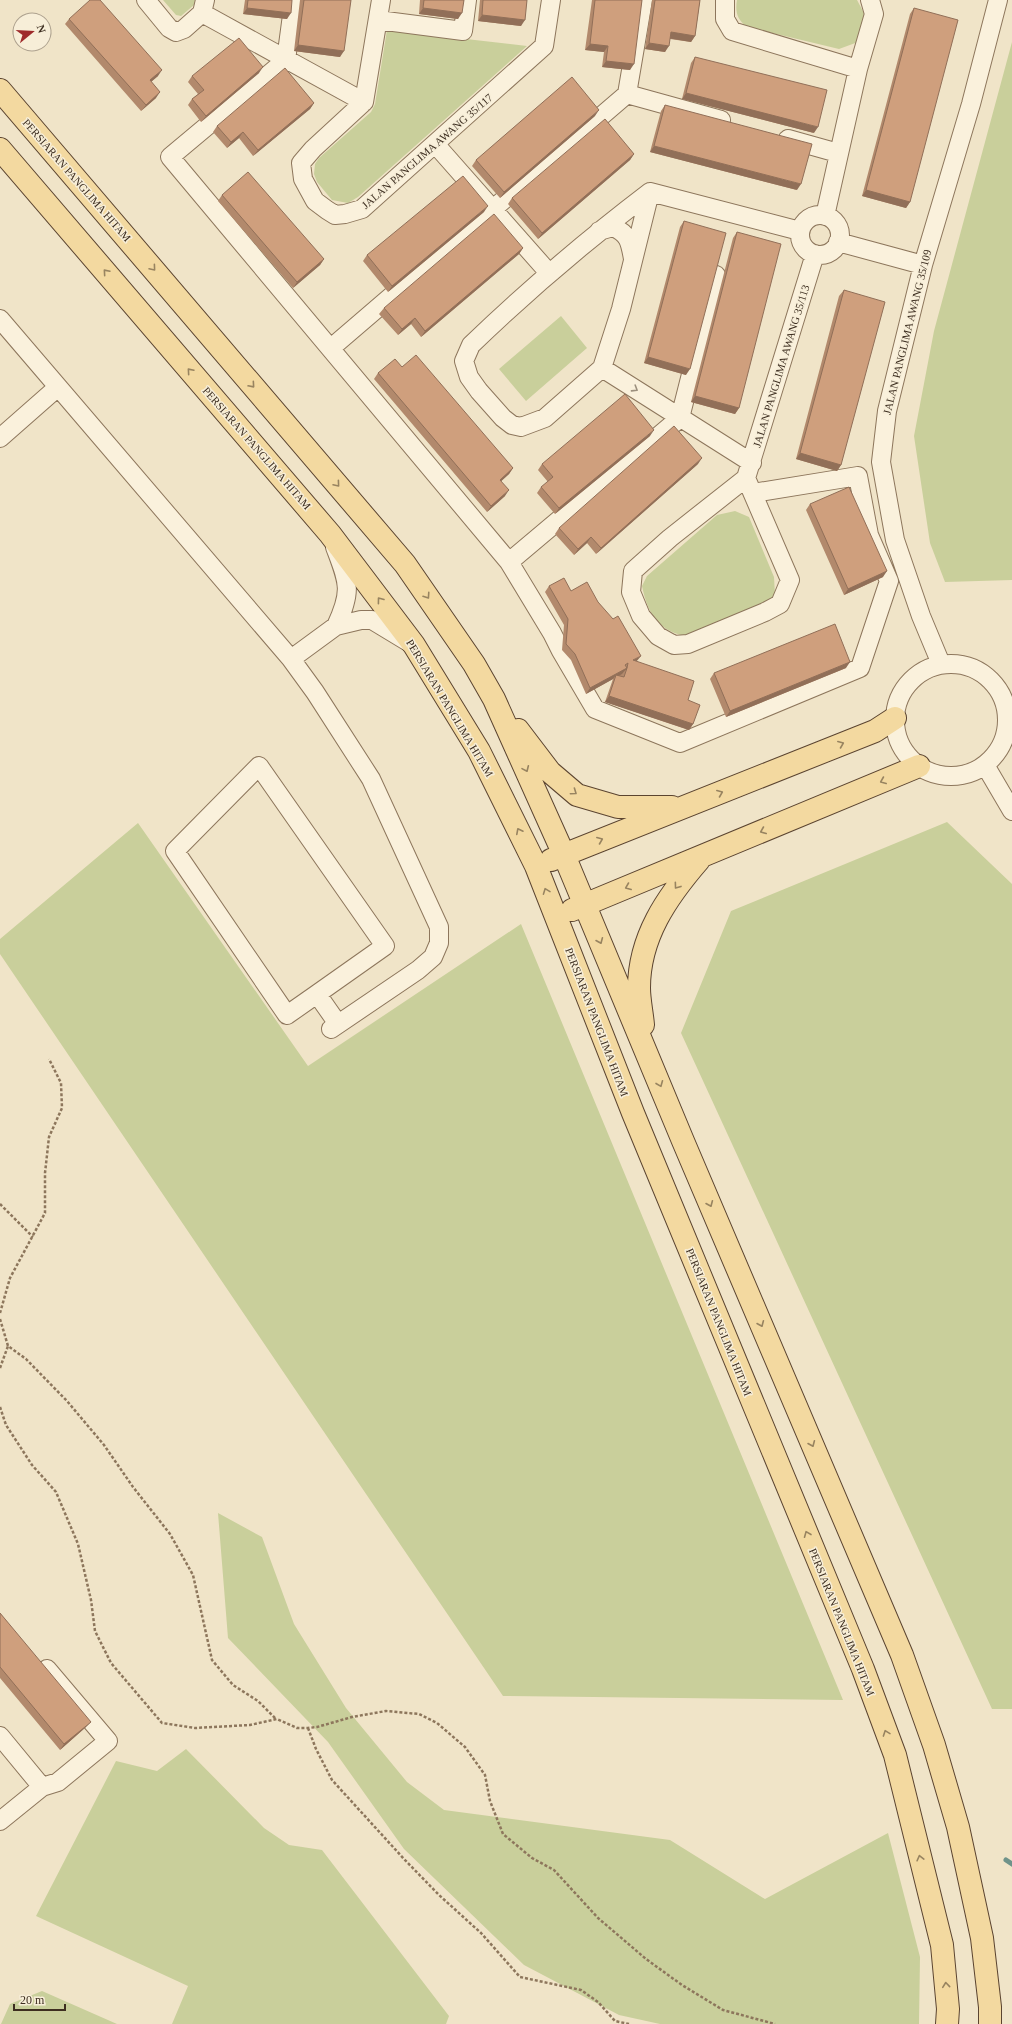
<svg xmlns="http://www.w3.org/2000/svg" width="1012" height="2024" font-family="'Times New Roman',serif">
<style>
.green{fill:#c9cf9b}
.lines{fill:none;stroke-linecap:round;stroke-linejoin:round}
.stream{stroke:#6f938a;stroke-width:5}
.minor-casing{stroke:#8d765c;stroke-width:20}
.major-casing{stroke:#5b4430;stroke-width:24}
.path{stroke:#8d765c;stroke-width:2.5;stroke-dasharray:3 2;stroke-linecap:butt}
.minor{stroke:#faf1dc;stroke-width:18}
.major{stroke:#f3d9a0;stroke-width:22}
.wall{fill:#b2896c}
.shaded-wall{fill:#916f58}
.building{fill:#cf9f7d;stroke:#916f58;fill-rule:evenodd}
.oneway{stroke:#988460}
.oneway2{stroke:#9c907e}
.labels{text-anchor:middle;stroke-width:3;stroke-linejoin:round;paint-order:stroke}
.street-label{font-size:11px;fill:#3d2e20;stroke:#f7eed8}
</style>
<rect width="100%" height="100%" fill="#f0e4c8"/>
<path class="green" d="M163,0H195L194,5L181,16L176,15Z
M737,0H857L865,15L858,42L839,49L747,27C737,19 735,12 737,0Z
M387,30L527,46L358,197L348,203L332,200L317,182L314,174L315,164L319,158L371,112L375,104Z
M1012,42V580L945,582L930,543L914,436L934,331Z
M561,316L587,348L526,401L499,369Z
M735,511L749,517L774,577L775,595L766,604L690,637C659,632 648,615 642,586L647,576L717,515Z
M947,822L1012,884V1709H992L681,1033L731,911Z
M138,823L308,1066L521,924L843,1700L503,1696L0,954V939Z
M218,1513L262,1537L294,1624L346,1708L407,1782L444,1810L670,1840L765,1899L888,1833L920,1957L919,2024H660L619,2015L524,1965L404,1849L328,1742L228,1638Z
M186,1749L264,1828L289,1845L322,1850L449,2016L446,2024H172L188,1986L36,1916L116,1761L157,1771Z
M42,1991L117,2024H1L10,2004Z"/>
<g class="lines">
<path class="stream" d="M1006,1860L1012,1864"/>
<defs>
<path id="minor" d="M146,0L169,28L176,32L184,29L202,13L205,0
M294,0L286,60L170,157L509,562L552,633L561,651L595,709L680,743L860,668L889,581L869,535L858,476L753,493
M381,0L364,102L313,149L301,163L303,179L315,201L327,210L335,215L345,214L362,209L544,46L551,0
M725,0V19L732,31L858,69
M202,13L364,102
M378,20L463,31L467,0
M627,94L721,120
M788,139L838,153
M436,145L549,273
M650,192L621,309L602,368L545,418L521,427L512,425L503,418L479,391L469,377L464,361L471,345C528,290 587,240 650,192Z
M650,192L800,231
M800 235a20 20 0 1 1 40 0a20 20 0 1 1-40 0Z
M825,216L858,69L874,14L870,0
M599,231L613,227C629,234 630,242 633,259
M838,242L923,265
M0,319L291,659L315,692L371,779L439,927V943L433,957L418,970L331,1029
M331,348L627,94L643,0
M602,368L752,463
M0,438L58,387
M746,478L790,580L780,604L765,612L688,644L674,645L658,636L641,616L631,592L633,571L670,538Z
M746,478L815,254
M335,547C348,582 353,590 336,626
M509,562L680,418L716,275
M291,659L336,626L361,620H372L410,643
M941,664L921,616L895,540L881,462L887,411L923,265L971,104L998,0
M895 720a56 56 0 1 1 112 0a56 56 0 1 1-112 0Z
M985,765L1012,811
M317,994L385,946L259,766L175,851L287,1015L317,994L338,1024
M0,1736L42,1787
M0,1821L42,1787L58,1782L108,1741L47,1669"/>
<path id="major" d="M0,90L405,564L474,664L494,699L564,855L683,1141L902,1655L934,1745L958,1827L982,1938L990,2007V2024
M0,149L330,534L414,645L479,751L536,866L633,1113L863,1669L895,1755L942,1945L948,2009L947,2024
M518,730L550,772L577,795L618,807H672
M551,860L875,731L895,718
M572,910L919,766
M643,1025C642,1013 639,1000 639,988C639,937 667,897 699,860"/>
</defs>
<use href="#minor" class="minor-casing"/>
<use href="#major" class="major-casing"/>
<path class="path" d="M0,1204L33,1237
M0,1313L10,1278L45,1213V1173L49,1137L62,1108L61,1083L49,1059
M0,1319L8,1346L26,1359L67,1401L104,1445L133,1487L170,1534L193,1575L212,1660L233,1685L258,1701L276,1719
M0,1368L8,1346
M0,1407L6,1425L32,1465L56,1492L78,1544L91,1600L95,1631L111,1663L162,1723L195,1728L250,1725L277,1719L297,1728H308L317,1727L352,1717L386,1711L419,1714L437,1723L465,1747L485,1775L490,1801L503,1834L532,1858L554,1870L598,1918L646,1959L682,1985L723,2010L775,2024
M308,1728L316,1749L332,1780L404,1859L439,1895L481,1933L520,1977L581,1990L598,2002L615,2021L629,2024"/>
<use href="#minor" class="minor"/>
<use href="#major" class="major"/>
</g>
<path class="wall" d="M245,0H292L287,19L243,14Z
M300,0H351L340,57L294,51Z
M420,0H464L458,19L419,14Z
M480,0H527L521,26L478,21Z
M592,0H642L630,70L602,67L604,52L585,50Z
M652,0H700L695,36L691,42L670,39L665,52L645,49Z
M914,8L910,202L906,208L862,196L910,14Z
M69,19L158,76L151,82L156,98L141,111L65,24Z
M695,57L814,133L682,99L691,63Z
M259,73L201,122L188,105L192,99L198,94L188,82L192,76Z
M314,103L310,109L253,156L239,138L227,148L213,132L217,126Z
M665,105L797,190L650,152L661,111Z
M595,116L500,198L472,166L476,160Z
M634,154L630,160L538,239L508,204L512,198Z
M222,195L324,259L320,265L293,288L218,201Z
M484,212L388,292L363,261L367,255Z
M684,221L686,375L644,363L680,227Z
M737,232L739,408L735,414L691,402L733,238Z
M523,248L519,254L421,337L411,324L398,335L379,314L384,308Z
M844,290L841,465L837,471L796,459L839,296Z
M402,367L513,468L509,474L501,481L505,496L487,512L374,379L378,373Z
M650,436L555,514L537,493L541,487L548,482L538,470L542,464Z
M698,464L596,554L587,543L574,555L555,534L559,528Z
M810,504L883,577L844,595L806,510Z
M549,586L571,591L598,602L636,662L688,700L693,724L689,730L605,702L613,679L586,694L571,660L562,650L564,625L545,592Z
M846,668L726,717L710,679L714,673Z
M0,1613L86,1727L60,1750L0,1678Z"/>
<path class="shaded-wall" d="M247,8L291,13L287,19L243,14Z
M423,8L462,13L458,19L419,14Z
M482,15L525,20L521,26L478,21Z
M671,32L695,36L691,42L667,38Z
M649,43L669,46L665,52L645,49Z
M590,44L608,46L604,52L585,50Z
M298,45L344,51L340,57L294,51Z
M606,61L634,64L630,70L602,67Z
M263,67L259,73L201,122L206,116Z
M162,70L158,76L146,86L150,80Z
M160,92L156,98L141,111L146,105Z
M686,93L818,127L814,133L682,99Z
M314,103L310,109L253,156L258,150Z
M599,110L595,116L500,198L504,192Z
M243,132L239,138L227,148L231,142Z
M654,146L801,184L797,190L650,152Z
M634,154L630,160L538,239L542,233Z
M866,190L910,202L906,208L862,196Z
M488,206L484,212L388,292L392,286Z
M523,248L519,254L421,337L425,331Z
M324,259L320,265L293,288L297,282Z
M415,318L411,324L398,335L402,329Z
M648,357L690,369L686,375L644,363Z
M695,396L739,408L735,414L691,402Z
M654,430L650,436L555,514L559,508Z
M800,453L841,465L837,471L796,459Z
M702,458L698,464L596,554L601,548Z
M513,468L509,474L496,486L500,480Z
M509,490L505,496L487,512L491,506Z
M591,537L587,543L574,555L578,549Z
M887,571L883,577L844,595L848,589Z
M641,656L636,662L633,660Z
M850,662L846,668L726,717L730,711Z
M627,668L622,674L615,678L616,675L613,679L586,694L590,688Z
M609,696L693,724L689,730L605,702Z
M91,1722L86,1727L60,1750L64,1744Z"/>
<path class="building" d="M90,0H100L162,70L150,80L160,92L146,105L69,19Z
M248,0H292L291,13L247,8Z
M304,0H351L344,51L298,45Z
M424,0H464L462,13L423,8Z
M483,0H527L525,20L482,15Z
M595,0H642L634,64L606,61L608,46L590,44Z
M655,0H700L695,36L671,32L669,46L649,43Z
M914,8L958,20L910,202L866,190Z
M239,38L263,67L206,116L192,99L204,90L192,76Z
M695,57L827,90L818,127L686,93Z
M285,68L314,103L258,150L243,132L231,142L217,126Z
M572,77L599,110L504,192L476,160Z
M665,105L812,144L801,184L654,146Z
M605,119L634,154L542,233L512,198Z
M248,172L324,259L297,282L222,195Z
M463,176L488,206L392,286L367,255Z
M494,214L523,248L425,331L415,318L402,329L384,308Z
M684,221L726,233L690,369L648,357Z
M737,232L781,244L739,408L695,396Z
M844,290L885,302L841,465L800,453Z
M416,355L513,468L500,480L509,490L491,506L378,373L395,359L402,367Z
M625,394L654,430L559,508L541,487L553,477L542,464Z
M674,426L702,458L601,548L591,537L578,549L559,528Z
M849,487L887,571L848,589L810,504Z
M564,578L571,591L587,582L598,602L613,619L618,616L641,656L633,660L694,681L688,700L700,705L693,724L609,696L616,675L624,677L627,668L590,688L575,654L566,644L568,619L549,586ZM628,663L627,668L625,665Z
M835,624L850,662L730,711L714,673Z
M0,1613L91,1722L64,1744L0,1667Z"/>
<defs><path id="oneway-chevron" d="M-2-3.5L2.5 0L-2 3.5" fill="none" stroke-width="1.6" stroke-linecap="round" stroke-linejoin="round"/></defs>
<g class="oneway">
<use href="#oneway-chevron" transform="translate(153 268) rotate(50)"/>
<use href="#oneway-chevron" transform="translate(106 272) rotate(-131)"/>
<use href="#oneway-chevron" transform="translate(190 371) rotate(-131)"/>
<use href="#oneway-chevron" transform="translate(252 385) rotate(49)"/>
<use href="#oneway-chevron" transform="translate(337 484) rotate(50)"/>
<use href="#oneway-chevron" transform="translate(427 596) rotate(56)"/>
<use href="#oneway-chevron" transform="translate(380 600) rotate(-127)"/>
<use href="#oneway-chevron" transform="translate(841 744) rotate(-22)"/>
<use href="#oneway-chevron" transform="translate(526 769) rotate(66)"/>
<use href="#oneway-chevron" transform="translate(883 781) rotate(157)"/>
<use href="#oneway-chevron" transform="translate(574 792) rotate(35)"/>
<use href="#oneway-chevron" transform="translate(720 793) rotate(-22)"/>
<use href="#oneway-chevron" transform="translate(519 831) rotate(-117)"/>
<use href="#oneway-chevron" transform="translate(763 831) rotate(157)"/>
<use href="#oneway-chevron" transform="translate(600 840) rotate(-22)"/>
<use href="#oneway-chevron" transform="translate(677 886) rotate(126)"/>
<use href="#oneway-chevron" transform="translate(628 887) rotate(158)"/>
<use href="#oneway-chevron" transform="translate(546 891) rotate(-111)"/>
<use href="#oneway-chevron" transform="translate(600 941) rotate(67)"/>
<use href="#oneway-chevron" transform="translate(660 1084) rotate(68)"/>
<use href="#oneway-chevron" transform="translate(710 1204) rotate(67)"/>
<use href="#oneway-chevron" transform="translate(761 1324) rotate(67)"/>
<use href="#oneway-chevron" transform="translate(812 1444) rotate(67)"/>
<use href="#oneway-chevron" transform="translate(807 1534) rotate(-112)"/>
<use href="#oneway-chevron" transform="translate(886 1733) rotate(-110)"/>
<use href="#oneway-chevron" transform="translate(920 1858) rotate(-104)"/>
<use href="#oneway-chevron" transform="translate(946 1985) rotate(-96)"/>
</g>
<use class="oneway2" href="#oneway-chevron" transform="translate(635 389) rotate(32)"/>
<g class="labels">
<g class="street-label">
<text transform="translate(427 151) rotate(-41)" y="4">JALAN PANGLIMA AWANG 35/117</text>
<text transform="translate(77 180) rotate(49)" y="4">PERSIARAN PANGLIMA HITAM</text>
<text transform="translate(907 332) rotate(-76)" y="4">JALAN PANGLIMA AWANG 35/109</text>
<text transform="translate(781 366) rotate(-73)" y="4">JALAN PANGLIMA AWANG 35/113</text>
<text transform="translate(257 448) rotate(49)" y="4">PERSIARAN PANGLIMA HITAM</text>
<text transform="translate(450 708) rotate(59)" y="4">PERSIARAN PANGLIMA HITAM</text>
<text transform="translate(597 1022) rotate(69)" y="4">PERSIARAN PANGLIMA HITAM</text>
<text transform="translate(719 1322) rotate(68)" y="4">PERSIARAN PANGLIMA HITAM</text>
<text transform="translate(842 1622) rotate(68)" y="4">PERSIARAN PANGLIMA HITAM</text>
</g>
</g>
<g transform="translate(32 32) rotate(72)"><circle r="19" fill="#f7eed8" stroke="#ada18e"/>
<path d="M0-3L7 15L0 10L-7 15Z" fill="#9e2a2b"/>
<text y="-6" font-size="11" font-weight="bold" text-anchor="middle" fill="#3d2e20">N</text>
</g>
<path d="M14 2004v6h51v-6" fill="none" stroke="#3d2e20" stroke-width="2"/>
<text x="20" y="2004" font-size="12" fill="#3d2e20" stroke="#f7eed8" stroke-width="3" paint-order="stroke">20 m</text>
</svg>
